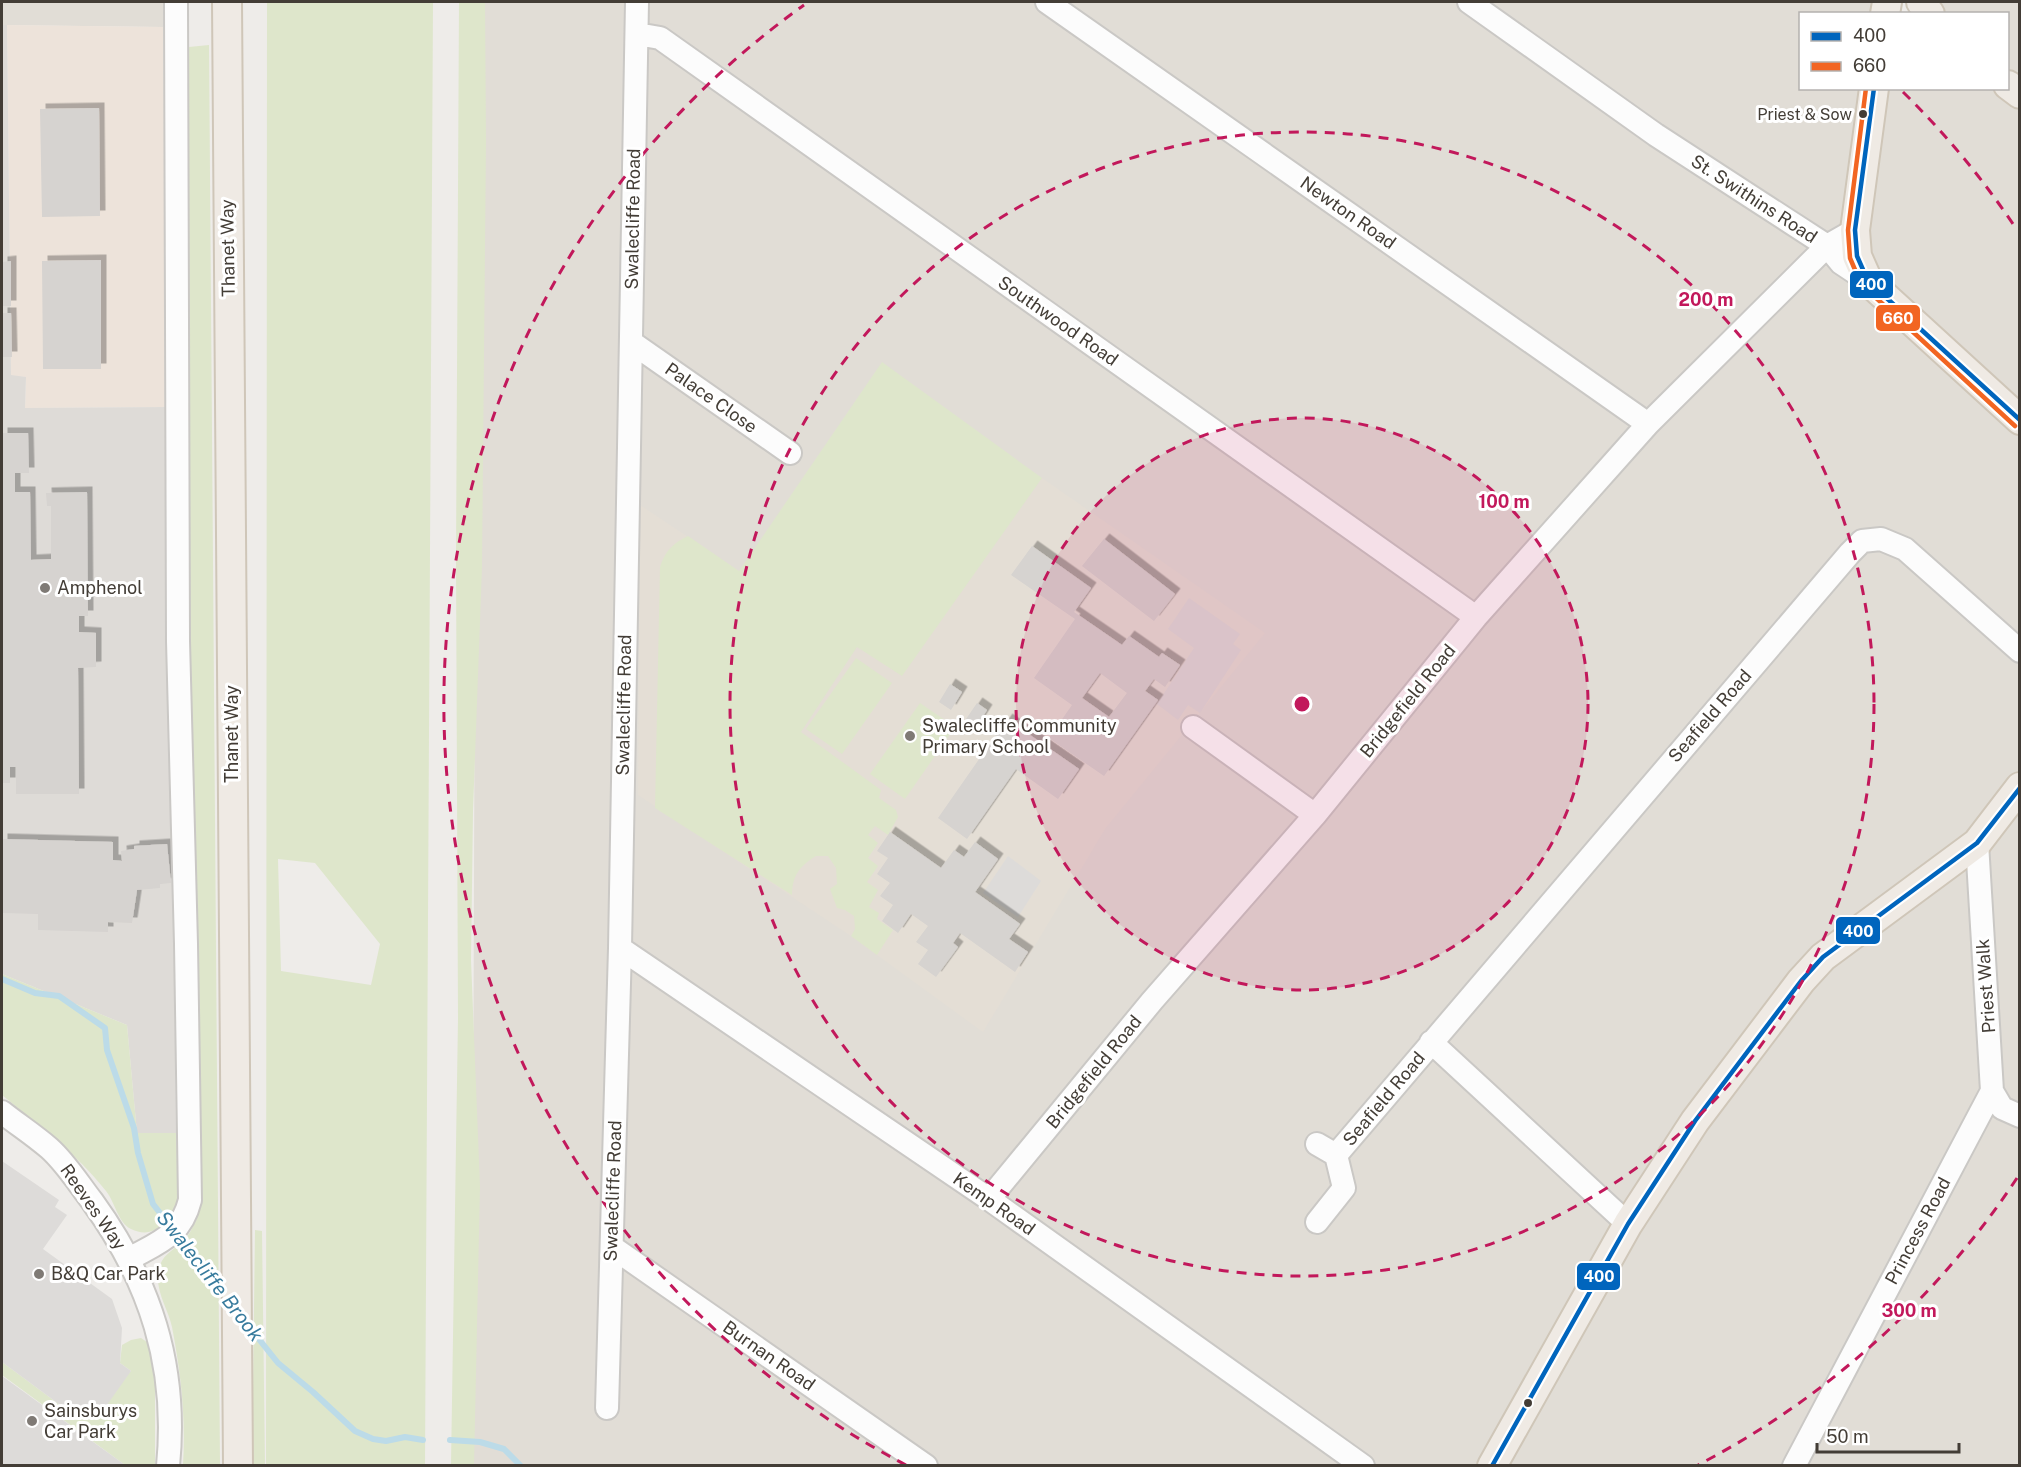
<svg xmlns="http://www.w3.org/2000/svg" width="2021" height="1467" font-family="'Public Sans',sans-serif">
<style>
.residential{fill:#e1ddd6}
.commercial{fill:#ede3da}
.industrial{fill:#dedbd7}
.education{fill:#e4ded5}
.green{fill:#dee6cb;fill-rule:evenodd}
.parking{fill:#dddbd9}
.lines{fill:none;stroke-linecap:round;stroke-linejoin:round}
.stream{stroke:#bcdbe8;stroke-width:6}
.building{fill:#d6d3d0;fill-rule:evenodd;filter:url(#shadow)}
.minor-casing{stroke:#cac8c5;stroke-width:26}
.major-casing{stroke:#cfc6b8;stroke-width:32}
.minor{stroke:#fcfcfc;stroke-width:22}
.major{stroke:#efeae4;stroke-width:28}
.bus-1-casing{stroke:#fff;stroke-width:9}
.bus-2-casing{stroke:#fff;stroke-width:9}
.bus-1{stroke:#0065bd;stroke-width:4.5}
.bus-2{stroke:#f26522;stroke-width:4.5}
.ring{fill:none;stroke:#c2185b;stroke-width:3;stroke-dasharray:10 8}
.bus-dot{fill:#433d36;stroke:#fff;stroke-width:2}
.poi-dot{fill:#7f7a75;stroke:#fff;stroke-width:2}
.labels{text-anchor:middle;stroke-width:6;stroke-linejoin:round;paint-order:stroke}
.bus-label{font-size:16px;fill:#433d36;stroke:#fff;text-anchor:end}
.street-label{font-size:18px;fill:#433d36;stroke:#fff}
.poi-label{font-size:18px;fill:#433d36;stroke:#fff;text-anchor:start}
.water-label{font-size:20px;font-style:italic;fill:#387b9d;stroke:#fff}
.centre{fill:#c2185b;stroke:#fff;stroke-width:3}
.ring-label{font-size:18px;text-anchor:middle;font-weight:bold;fill:#c2185b;stroke:#fff;stroke-width:6;stroke-linejoin:round;paint-order:stroke}
.line-badge{stroke:#fff;stroke-width:2}
.badge-label{font-size:16px;text-anchor:middle;font-weight:bold;fill:#fff}
</style>
<defs>
<filter id="shadow"><feDropShadow dx="5.5" dy="-5.5" stdDeviation="0" flood-color="#0004"/></filter>
</defs>
<rect width="100%" height="100%" fill="#eeece9"/>
<path class="residential" d="M2,2H163V27L2,25Z
M477,2H1878L1876,13L1800,14V88L1866,89L1842,269L2019,429V1465H472Z
M1931,2H2019V78L2008,69V14L1943,13Z
M1881,89H2002L2019,102V406L1876,277L1861,241Z"/>
<path class="commercial" d="M7,25L163,27L168,407L25,408L26,377L11,376Z"/>
<path class="industrial" d="M2,25H7L11,375L26,377L25,408L168,407L176,1133H137L127,1025L2,974Z"/>
<path class="education" d="M1042,478L1265,633L1105,829L983,1032L851,936L638,795L640,505L739,571L902,675Z"/>
<path class="green" d="M267,2H433L425,1465H266ZM278,859L315,863L380,944L371,985L281,971Z
M459,2H485L486,141L482,567L473,811L471,960L480,1186L474,1466L451,1465L458,1018L456,560Z
M209,45L220,1465H183C186,1418 181,1374 172,1327C168,1308 154,1290 159,1269C161,1256 173,1250 182,1242C189,1236 193,1226 197,1219L179,48Z
M882,362L1042,478L902,676L857,647L801,732L881,790L879,798L896,810L898,817L888,835L875,826L868,835L878,843L868,858L878,866L867,882L878,890L869,907L879,913L877,919L893,930L877,955L851,936L855,929L854,916L845,910L837,908L830,889L837,884L836,868L828,856H816C800,866 792,875 792,895L655,808L660,567C665,551 673,543 688,536L739,571Z
M856,658L892,683L842,754L806,729Z
M920,703L955,727L905,799L870,774Z
M2,974L127,1025L137,1133H176L181,1208C167,1222 153,1240 131,1229C118,1223 115,1202 106,1191C77,1154 38,1125 2,1095Z
M255,1230L262,1231L265,1465L252,1466Z
M141,1338L150,1344L155,1374V1465H125L2,1375V1362L79,1419L131,1371L120,1363L122,1345L131,1340Z"/>
<path class="parking" d="M1189,598L1240,634L1233,644L1241,650L1200,713L1188,705L1178,720L1157,704L1194,648L1168,629Z
M1008,856L1041,881L1018,917L983,893Z
M2,1161L59,1200L55,1207L67,1215L43,1249L112,1299L122,1328L120,1363L131,1371L97,1419L85,1411L79,1419L2,1362Z
M2,1376L125,1465H2Z"/>
<g class="lines">
<path class="stream" d="M2,979L35,993L59,996L105,1028L107,1050L134,1128L138,1153L153,1204L227,1298
M246,1323L278,1363L313,1392L355,1431L373,1439L386,1441L405,1437L423,1440
M450,1440L480,1442L504,1449L521,1466"/>
</g>
<path class="building" d="M99,108L100,216L42,217L40,109Z
M101,260V369H43L42,261Z
M11,261V306H2V262Z
M2,313H11L12,357H2Z
M2,433H28L29,473H15V492H30L31,560L51,559V506H47L46,493L87,492L88,616H79V632L96,633V667L78,668L79,794H16V767H10V783H2Z
M1104,539L1175,594L1154,621L1082,566Z
M1032,546L1091,588L1074,612L1122,645L1129,636L1159,657L1162,653L1180,665L1165,687L1154,679L1145,691L1158,700L1104,776L1049,738L1072,705L1034,678L1075,619L1011,575ZM1100,673L1127,693L1109,717L1082,698Z
M950,684L962,692L951,710L939,702Z
M977,703L987,710L975,729L964,722Z
M1007,719L1079,769L1058,799L1016,769L967,839L938,818Z
M890,832L941,868L954,850L964,857L975,842L998,859L975,892L1020,924L1009,939L1028,952L1015,972L960,933L953,943L958,947L936,977L918,964L928,950L916,942L928,926L911,914L898,933L882,921L893,905L880,896L890,883L877,874L888,858L877,851Z
M2,839L113,842V860L122,861L121,851L134,849V846L167,844L171,883L160,884V888L137,890L132,923L108,922V932L38,930V914L2,913Z"/>
<g class="lines">
<defs>
<path id="minor" d="M1047,2L1648,424
M1469,2L1656,135L1827,246L1841,263L1868,281
M637,34L660,38L1476,617
M631,342L790,453
M1193,727L1315,815
M1977,843L1992,1091L2002,1108L2020,1116
M620,948L989,1199L1363,1466
M1431,1042L1628,1224
M2,1112C17,1124 34,1135 49,1148C66,1163 78,1183 92,1201C150,1281 178,1366 168,1466
M1317,1144L1336,1155
M989,1199L1152,1001L1315,815L1476,617L1648,424L1827,246L1855,230
M1317,1222L1344,1188L1336,1155L1850,553L1862,541L1881,539L1905,549L2020,651
M612,1247L926,1466
M129,1259C159,1242 181,1236 190,1200L186,944L178,641L176,2
M607,1408L620,948L637,2
M1794,1466L1992,1091"/>
<path id="major" d="M227,2L238,1466
M1921,2L1930,14
M1885,14L1887,2
M2008,85L2020,94
M1874,88L1855,230L1857,256L1868,281L2020,420
M1492,1466L1628,1224L1695,1121L1801,981L1823,957L1977,843L2020,787"/>
</defs>
<use href="#minor" class="minor-casing"/>
<use href="#major" class="major-casing"/>
<use href="#minor" class="minor"/>
<use href="#major" class="major"/>
<defs>
<path id="bus-1" d="M1874,88L1855,230L1857,256L1868,281L2020,420
M1492,1466L1628,1224L1695,1121L1801,981L1823,957L1977,843L2020,788"/>
<path id="bus-2" d="M1866,88L1848,230L1850,258L1861,284L2015,426"/>
</defs>
<use href="#bus-1" class="bus-1-casing"/>
<use href="#bus-2" class="bus-2-casing"/>
<use href="#bus-1" class="bus-1"/>
<use href="#bus-2" class="bus-2"/>
</g>
<circle cx="1302" cy="704" r="286" fill="#c2185b" fill-opacity=".12"/>
<g class="ring">
<circle cx="1302" cy="704" r="286"/>
<circle cx="1302" cy="704" r="572"/>
<path d="M2017 1178A858 858 0 0 1 1698 1465M906 1465A858 858 0 0 1 804 5M1903 92A858 858 0 0 1 2017 230"/>
</g>
<g class="bus-dot">
<circle cx="1863" cy="114" r="5"/>
<circle cx="1528" cy="1403" r="5"/>
</g>
<g class="poi-dot">
<circle cx="45" cy="588" r="6"/>
<circle cx="910" cy="736" r="6"/>
<circle cx="39" cy="1274" r="6"/>
<circle cx="32" cy="1421" r="6"/>
</g>
<g class="labels">
<g class="bus-label">
<text x="1852" y="120">Priest &amp; Sow</text>
</g>
<g class="street-label">
<text transform="translate(1754 199) rotate(33)" y="6">St. Swithins Road</text>
<text transform="translate(1348 213) rotate(35)" y="6">Newton Road</text>
<text transform="translate(633 219) rotate(-89)" y="6">Swalecliffe Road</text>
<text transform="translate(228 248) rotate(-91)" y="6">Thanet Way</text>
<text transform="translate(1058 321) rotate(35)" y="6">Southwood Road</text>
<text transform="translate(711 398) rotate(35)" y="6">Palace Close</text>
<text transform="translate(1408 701) rotate(-51)" y="6">Bridgefield Road</text>
<text transform="translate(624 705) rotate(-89)" y="6">Swalecliffe Road</text>
<text transform="translate(1710 716) rotate(-49)" y="6">Seafield Road</text>
<text transform="translate(232 734) rotate(-90)" y="6">Thanet Way</text>
<text transform="translate(1986 986) rotate(-94)" y="6">Priest Walk</text>
<text transform="translate(1094 1072) rotate(-51)" y="6">Bridgefield Road</text>
<text transform="translate(1384 1099) rotate(-50)" y="6">Seafield Road</text>
<text transform="translate(613 1191) rotate(-88)" y="6">Swalecliffe Road</text>
<text transform="translate(994 1204) rotate(35)" y="6">Kemp Road</text>
<text transform="translate(93 1207) rotate(55)" y="6">Reeves Way</text>
<text transform="translate(1918 1231) rotate(-62)" y="6">Princess Road</text>
<text transform="translate(769 1356) rotate(35)" y="6">Burnan Road</text>
</g>
<g class="poi-label">
<text x="57" y="594">Amphenol</text>
<text x="922" y="732">Swalecliffe Community<tspan x="922" dy="21">Primary School</tspan></text>
<text x="51" y="1280">B&amp;Q Car Park</text>
<text x="44" y="1417">Sainsburys<tspan x="44" dy="21">Car Park</tspan></text>
</g>
<g class="water-label">
<text transform="translate(210 1276) rotate(52)" y="7">Swalecliffe Brook</text>
</g>
</g>
<circle cx="1302" cy="704" r="9" class="centre"/>
<g class="ring-label">
<text x="1706" y="306">200 m</text>
<text x="1504" y="508">100 m</text>
<text x="1909" y="1317">300 m</text>
</g>
<g class="line-badge">
<rect x="1849" y="270" width="45" height="29" rx="6" fill="#0065bd"/>
<rect x="1875" y="304" width="46" height="28" rx="6" fill="#f26522"/>
<rect x="1835" y="916" width="46" height="29" rx="6" fill="#0065bd"/>
<rect x="1576" y="1262" width="45" height="29" rx="6" fill="#0065bd"/>
</g>
<g class="badge-label">
<text x="1871" y="290">400</text>
<text x="1898" y="324">660</text>
<text x="1858" y="937">400</text>
<text x="1599" y="1282">400</text>
</g>
<rect width="2021" height="1467" fill="none" stroke="#433d36" stroke-width="6"/>
<rect x="1799" y="12" width="210" height="78" fill="#ffffff" stroke="#b4b1af" stroke-width="1.5"/>
<rect x="1811" y="32" width="30" height="9" fill="#0065bd" stroke="#b4b1af" stroke-width="1.5"/>
<text x="1853" y="42" font-size="18" fill="#433d36">400</text>
<rect x="1811" y="62" width="30" height="9" fill="#f26522" stroke="#b4b1af" stroke-width="1.5"/>
<text x="1853" y="72" font-size="18" fill="#433d36">660</text>
<path d="M1817 1443v9h142v-9" fill="none" stroke="#433d36" stroke-width="3"/>
<text x="1826" y="1443" font-size="18" fill="#433d36" stroke="#ffffff" stroke-width="4.5" paint-order="stroke">50 m</text>
</svg>
